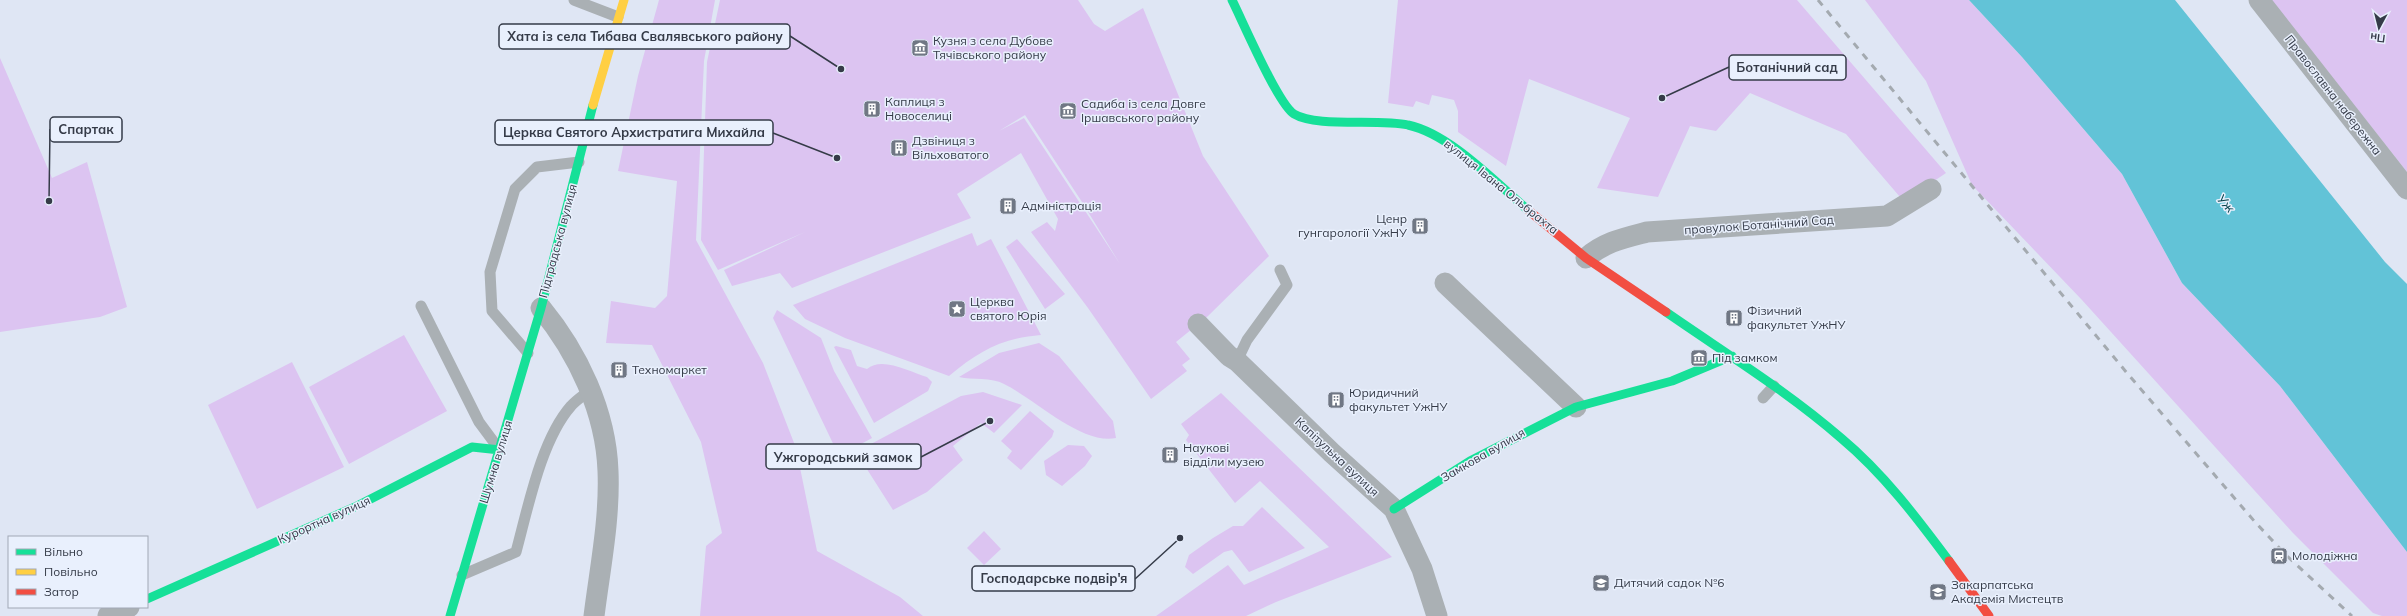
<svg xmlns="http://www.w3.org/2000/svg" width="2407" height="616" font-family="Mulish,sans-serif">
<style>
.green{fill:#dcc4f1;fill-rule:evenodd}
.water{fill:#62c3d7}
.lines{fill:none;stroke-linecap:round;stroke-linejoin:round}
.lane{stroke:#aab0b4;stroke-width:11}
.street{stroke:#aab0b4;stroke-width:21}
.fast{stroke:#16e098;stroke-width:9}
.slow{stroke:#ffcf43;stroke-width:9}
.jam{stroke:#f24e42;stroke-width:9}
.rail{stroke:#a4aab0;stroke-width:3;stroke-dasharray:7 7;stroke-linecap:butt}
.labels{text-anchor:middle;stroke-width:3;stroke-linejoin:round;paint-order:stroke}
.poi-label{font-size:12px;fill:#353b48;stroke:#e9f0fd;text-anchor:start}
.street-label{font-size:12px;fill:#353b48;stroke:#e9f0fd}
.water-label{font-size:13px;font-style:italic;fill:#08434c;stroke:#e9f0fd}
.leader{fill:none;stroke:#353b48;stroke-width:1.5}
.callout-dot{fill:#353b48;stroke:#e9f0fd;stroke-width:1.5}
.callout{fill:#e9f0fd;stroke:#353b48;stroke-width:1.5}
.callout-label{font-size:13px;text-anchor:middle;font-weight:bold;fill:#353b48}
</style>
<rect width="100%" height="100%" fill="#dfe6f4"/>
<path class="green" d="M659,0H715L704,61L696,240L763,363L796,448L817,551L900,597L923,616H700L706,546L722,533L701,442L652,345L606,343L611,301L655,308L667,296L677,181L618,171L638,76Z
M720,0H1078L1094,24L1105,31L1143,8L1203,156L1269,256L1208,316L1176,342L1190,359L1182,365L1187,371L1151,399L1088,308L1031,232L1047,222L1055,231L1058,219L1021,153L957,194L971,218L792,288L780,273L732,286L724,270L805,232L718,270L701,240L707,62ZM1025,115L1082,202L1120,264L1024,118L999,131Z
M1398,0H1797L1946,173L1928,185L1900,197L1846,134L1750,93L1716,131L1690,126L1658,197L1597,188L1630,118L1529,79L1506,166L1458,132V111L1454,100L1432,95L1429,105L1416,101L1413,107L1388,103Z
M1865,0H1969L2022,57L2122,174L2182,283L2280,386L2407,552V616H2382L2373,613L2293,533L2082,300L1972,185L1926,81Z
M2271,0H2407V172Z
M0,58L52,178L87,162L127,307L100,317L0,332Z
M972,233L977,246L991,239L1041,335C1002,338 979,351 949,376L845,338L805,319L793,305Z
M1017,239L1065,294L1045,309L1006,247Z
M777,310L821,338L834,371L872,438L839,456L773,318Z
M404,335L447,411L349,464L309,387Z
M1039,343L1059,356L1113,421L1116,438C1081,445 1035,399 1004,384C992,377 972,380 959,377L999,353Z
M836,346L851,350L857,366L867,369C882,356 910,372 927,377L932,382L928,391L874,423L834,347Z
M292,362L344,467L257,509L208,405Z
M983,392L1022,405L994,433L981,423L953,446L963,460L927,492L893,510L856,452L961,396Z
M1221,393L1392,557L1276,602L1246,616H1156L1228,565L1244,585L1329,547L1260,481L1235,503L1186,440L1189,435L1181,424Z
M1030,411L1054,431L1052,437L1021,470L1007,458L1012,451L1001,441Z
M1068,445L1084,446L1092,456L1085,466L1062,486L1046,475L1044,461Z
M1262,507L1305,548L1249,572L1232,550L1224,552L1193,574L1185,567L1189,555L1213,538L1233,526H1243Z
M984,531L1001,549L984,565L967,548Z"/>
<path class="water" d="M1969,0H2175L2385,262L2407,284V552L2280,386L2182,283L2122,174L2022,57Z"/>
<g class="lines">
<path class="lane" d="M574,0L618,17
M421,306L479,422L499,449
M528,353L492,311L490,272L515,189L537,167L579,162
M1237,361L1247,340L1287,285L1280,270
M1763,398L1774,386
M462,575L516,552C528,508 541,440 571,406C576,400 584,395 590,390"/>
<path class="street" d="M2259,0L2407,189
M1586,258C1604,242 1624,238 1647,232L1887,216L1931,189
M1445,283L1576,407
M541,308C578,353 606,412 608,471C610,519 600,568 594,616
M1198,324L1229,356L1237,361L1332,453L1394,509L1422,569L1437,616
M108,616L129,607"/>
<path class="fast" d="M1232,0C1243,22 1278,104 1294,114C1317,128 1380,118 1408,125C1450,134 1495,182 1528,210
M1666,312C1725,353 1787,391 1841,438C1883,473 1917,518 1949,561
M1394,509L1470,461L1576,407L1672,381L1732,356
M147,599L357,506L472,447L500,450
M450,616L541,308L593,105"/>
<path class="slow" d="M593,105L624,0"/>
<path class="jam" d="M1528,210L1586,258L1666,312
M1949,561L1989,616"/>
<path class="rail" d="M1818,0L2127,373L2255,522L2286,555L2352,616"/>
</g>
<defs>
<symbol id="museum-square" viewBox="-11 -11 22 22"><rect x="-9" y="-9" width="18" height="18" rx="4" fill="#707784" stroke="#e9f0fd"/><path d="M0-6L6-3V-2H-6V-3ZM-5-1h2V3h-2ZM-1-1h2V3h-2ZM3-1h2V3H3ZM-6 4H6V6H-6Z" fill="#fff"/></symbol>
<symbol id="building-square" viewBox="-11 -11 22 22"><rect x="-9" y="-9" width="18" height="18" rx="4" fill="#707784" stroke="#e9f0fd"/><path d="M-4-6H4V6H1V3H-1V6H-4ZM-2.5-4.3h1.7v1.8h-1.7ZM.8-4.3h1.7v1.8H.8ZM-2.5-1h1.7V.8h-1.7ZM.8-1h1.7V.8H.8Z" fill="#fff"/></symbol>
<symbol id="sight-square" viewBox="-11 -11 22 22"><rect x="-9" y="-9" width="18" height="18" rx="4" fill="#707784" stroke="#e9f0fd"/><path d="M0-6L1.8-2.2L6-1.7L2.9 1.2L3.7 5.4L0 3.3L-3.7 5.4L-2.9 1.2L-6-1.7L-1.8-2.2Z" fill="#fff"/></symbol>
<symbol id="station-square" viewBox="-11 -11 22 22"><rect x="-9" y="-9" width="18" height="18" rx="4" fill="#707784" stroke="#e9f0fd"/><path d="M-3-6H3Q5-6 5-4V2Q5 4 3 4L4.5 6H3L1.5 4h-3L-3 6H-4.5L-3 4Q-5 4-5 2V-4Q-5-6-3-6ZM-3.5-4v3h7v-3ZM-3.5 1v1.5H-2V1ZM2 1v1.5H3.5V1Z" fill="#fff"/></symbol>
<symbol id="school-square" viewBox="-11 -11 22 22"><rect x="-9" y="-9" width="18" height="18" rx="4" fill="#707784" stroke="#e9f0fd"/><path d="M0-5L7-2L0 1L-7-2ZM-4 1L0 2.5L4 1V4Q0 6-4 4Z" fill="#fff"/></symbol>
<symbol id="university-square" viewBox="-11 -11 22 22"><rect x="-9" y="-9" width="18" height="18" rx="4" fill="#707784" stroke="#e9f0fd"/><path d="M0-5L7-2L0 1L-7-2ZM-4 1L0 2.5L4 1V4Q0 6-4 4Z" fill="#fff"/></symbol>
</defs>
<g fill-rule="evenodd">
<use href="#museum-square" x="910" y="38" width="20" height="20"/>
<use href="#building-square" x="862" y="99" width="20" height="20"/>
<use href="#museum-square" x="1058" y="101" width="20" height="20"/>
<use href="#building-square" x="889" y="138" width="20" height="20"/>
<use href="#building-square" x="998" y="196" width="20" height="20"/>
<use href="#building-square" x="1410" y="216" width="20" height="20"/>
<use href="#sight-square" x="947" y="299" width="20" height="20"/>
<use href="#building-square" x="1724" y="308" width="20" height="20"/>
<use href="#museum-square" x="1689" y="348" width="20" height="20"/>
<use href="#building-square" x="609" y="360" width="20" height="20"/>
<use href="#building-square" x="1326" y="390" width="20" height="20"/>
<use href="#building-square" x="1160" y="445" width="20" height="20"/>
<use href="#station-square" x="2269" y="546" width="20" height="20"/>
<use href="#school-square" x="1591" y="573" width="20" height="20"/>
<use href="#university-square" x="1928" y="582" width="20" height="20"/>
</g>
<g class="labels">
<g class="poi-label">
<text x="933" y="45">Кузня з села Дубове<tspan x="933" dy="14">Тячівського району</tspan></text>
<text x="885" y="106">Каплиця з<tspan x="885" dy="14">Новоселиці</tspan></text>
<text x="1081" y="108">Садиба із села Довге<tspan x="1081" dy="14">Іршавського району</tspan></text>
<text x="912" y="145">Дзвіниця з<tspan x="912" dy="14">Вільховатого</tspan></text>
<text x="1021" y="210">Адміністрація</text>
<text x="1407" y="223" text-anchor="end">Ценр<tspan x="1407" dy="14">гунгарології УжНУ</tspan></text>
<text x="970" y="306">Церква<tspan x="970" dy="14">святого Юрія</tspan></text>
<text x="1747" y="315">Фізичний<tspan x="1747" dy="14">факультет УжНУ</tspan></text>
<text x="1712" y="362">Під замком</text>
<text x="632" y="374">Техномаркет</text>
<text x="1349" y="397">Юридичний<tspan x="1349" dy="14">факультет УжНУ</tspan></text>
<text x="1183" y="452">Наукові<tspan x="1183" dy="14">відділи музею</tspan></text>
<text x="2292" y="560">Молодіжна</text>
<text x="1614" y="587">Дитячий садок №6</text>
<text x="1951" y="589">Закарпатська<tspan x="1951" dy="14">Академія Мистецтв</tspan></text>
</g>
<g class="street-label">
<text transform="translate(2333 95) rotate(52)" y="4">Православна набережна</text>
<text transform="translate(1501 187) rotate(39)" y="4">вулиця Івана Ольбрахта</text>
<text transform="translate(1759 225) rotate(-4)" y="4">провулок Ботанічний Сад</text>
<text transform="translate(558 241) rotate(-75)" y="4">Підградська вулиця</text>
<text transform="translate(1483 455) rotate(-30)" y="4">Замкова вулиця</text>
<text transform="translate(1337 457) rotate(43)" y="4">Капітульна вулиця</text>
<text transform="translate(496 462) rotate(-73)" y="4">Шумна вулиця</text>
<text transform="translate(324 520) rotate(-24)" y="4">Курортна вулиця</text>
</g>
<g class="water-label">
<text transform="translate(2226 203) rotate(48)" y="5">Уж</text>
</g>
</g>
<path class="leader" d="M841 69L790 36M1662 98L1729 67M49 201L50 129M837 158L773 133M990 421L921 457M1180 538L1135 579"/>
<g class="callout-dot">
<circle cx="841" cy="69" r="4"/>
<circle cx="1662" cy="98" r="4"/>
<circle cx="49" cy="201" r="4"/>
<circle cx="837" cy="158" r="4"/>
<circle cx="990" cy="421" r="4"/>
<circle cx="1180" cy="538" r="4"/>
</g>
<g class="callout">
<rect x="499" y="24" width="291" height="25" rx="4"/>
<rect x="1729" y="55" width="117" height="25" rx="4"/>
<rect x="50" y="117" width="72" height="25" rx="4"/>
<rect x="495" y="120" width="278" height="25" rx="4"/>
<rect x="766" y="444" width="155" height="25" rx="4"/>
<rect x="972" y="566" width="163" height="25" rx="4"/>
</g>
<g class="callout-label">
<text x="645" y="41">Хата із села Тибава Свалявського району</text>
<text x="1787" y="72">Ботанічний сад</text>
<text x="86" y="134">Спартак</text>
<text x="634" y="137">Церква Святого Архистратига Михайла</text>
<text x="843" y="462">Ужгородський замок</text>
<text x="1054" y="583">Господарське подвір'я</text>
</g>
<rect x="8" y="536" width="140" height="72" fill="#e9f0fd" stroke="#a1a8b5"/>
<rect x="16" y="549" width="20" height="6" fill="#16e098" stroke="#a1a8b5"/>
<text x="44" y="556" font-size="12" fill="#353b48">Вільно</text>
<rect x="16" y="569" width="20" height="6" fill="#ffcf43" stroke="#a1a8b5"/>
<text x="44" y="576" font-size="12" fill="#353b48">Повільно</text>
<rect x="16" y="589" width="20" height="6" fill="#f24e42" stroke="#a1a8b5"/>
<text x="44" y="596" font-size="12" fill="#353b48">Затор</text>
<g transform="translate(2379 28) rotate(187)" stroke="#e9f0fd" stroke-width="3" paint-order="stroke">
<path d="M0-3L7 15L0 10L-7 15Z" fill="#353b48"/>
<text y="-6" font-size="11" font-weight="bold" text-anchor="middle" fill="#353b48">Пн</text>
</g>
</svg>
